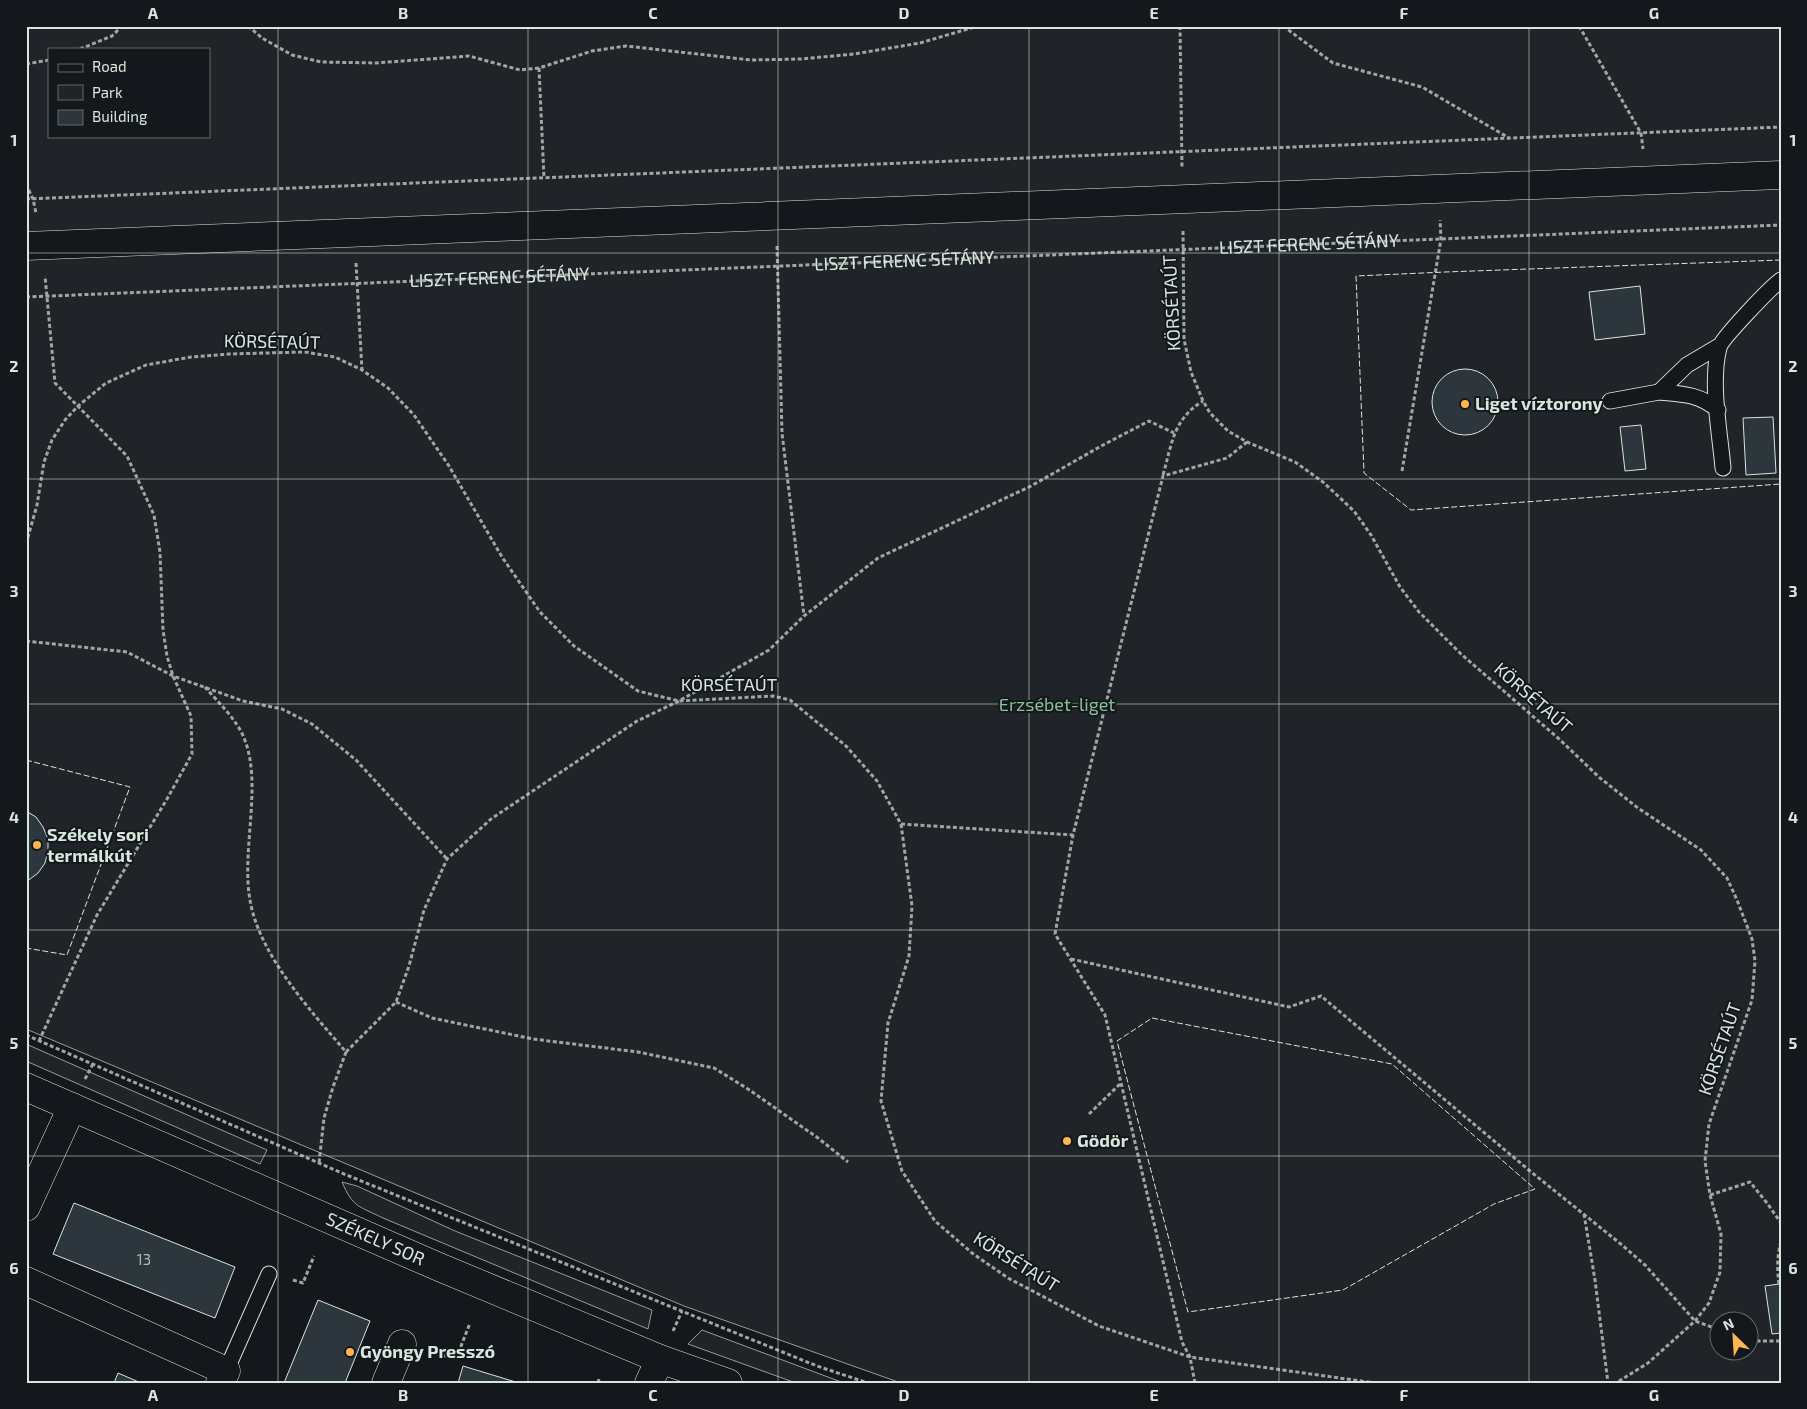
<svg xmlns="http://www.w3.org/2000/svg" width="1807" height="1409" font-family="'Exo 2',sans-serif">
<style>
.green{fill:#202428;stroke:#939e99;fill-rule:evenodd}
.building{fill:#2c363c;stroke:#d8e6dc}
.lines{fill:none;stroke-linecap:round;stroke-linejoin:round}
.lane-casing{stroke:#d8e6dc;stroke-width:17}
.street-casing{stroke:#d8e6dc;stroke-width:29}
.secondary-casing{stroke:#d8e6dc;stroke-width:29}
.path{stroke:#9da8a2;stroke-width:3;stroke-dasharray:4 2.5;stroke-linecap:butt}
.lane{stroke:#14181c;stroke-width:15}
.street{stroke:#14181c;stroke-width:28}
.secondary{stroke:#14181c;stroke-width:28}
.fence{stroke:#d8e6dc;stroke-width:1;stroke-dasharray:6 2.5;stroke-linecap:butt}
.grid{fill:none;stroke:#d8e6dc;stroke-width:1;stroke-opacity:0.55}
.poi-dot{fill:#ffb74d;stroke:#14181c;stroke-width:2}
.labels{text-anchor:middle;stroke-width:4;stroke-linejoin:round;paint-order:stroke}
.number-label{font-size:15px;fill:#adbab4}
.street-label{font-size:18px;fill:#d8e6dc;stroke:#14181c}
.poi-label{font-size:18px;font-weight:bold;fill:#d8e6dc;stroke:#14181c;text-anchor:start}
.park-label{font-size:18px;fill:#8ac095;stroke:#14181c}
.neatline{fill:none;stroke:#d8e6dc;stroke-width:2}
.grid-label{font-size:16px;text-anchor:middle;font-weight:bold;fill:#d8e6dc}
</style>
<rect width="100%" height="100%" fill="#14181c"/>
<path class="green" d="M26,26H1781V1383H901L684,1306L26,1029ZM49,49H209V136H49ZM1720,1322H1750V1352H1720Z
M26,1044L267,1150L260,1164L26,1061Z
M342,1182L357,1186L455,1231L652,1310L648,1329L383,1218C359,1206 353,1208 342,1182Z
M702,1330L844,1383H796L688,1344Z"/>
<path class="building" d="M1640,286L1645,334L1595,340L1589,292Z
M1432 402a33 33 0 1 1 66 0a33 33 0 1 1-66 0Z
M1773,417L1776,473L1746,475L1743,418Z
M1641,425L1646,469L1625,471L1620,427Z
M26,811L36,817L43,827L48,839V851L45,863L38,873L26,882Z
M74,1203L235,1267L215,1318L53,1254Z
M1779,1284H1781V1333L1772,1334L1765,1286Z
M318,1300L370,1321L345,1383H284Z
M463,1366L519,1383H458Z
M118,1373L141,1383H114Z"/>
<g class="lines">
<defs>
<path id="lane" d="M1659,392C1683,394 1699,394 1718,410
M1610,401L1659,392L1687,365L1719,346
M1723,468C1720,433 1710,383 1719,348C1721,339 1771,287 1781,280
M226,1371L269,1274"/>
<path id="street" d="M26,246L1781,175
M26,1207L72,1107
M26,1281L226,1371L220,1383
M386,1383L402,1344
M649,1383L660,1359"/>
<g id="secondary">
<path id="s2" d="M26,1087L439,1267L660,1359L728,1383"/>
</g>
</defs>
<use href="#lane" class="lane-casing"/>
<use href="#street" class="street-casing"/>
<use href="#secondary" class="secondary-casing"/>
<g class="path">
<path d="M248,26L262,38L292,55L321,62L376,63L469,56L520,70L539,68L592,51L626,46L751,60L801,59L854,54L920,43L978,26"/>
<path d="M1180,26L1182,168"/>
<path d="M1283,26L1333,63L1422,87L1509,138"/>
<path d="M1579,26L1641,133L1643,149"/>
<path d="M80,49L112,36L122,26"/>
<path d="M26,64L49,60"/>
<path d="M539,68L544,178"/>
<path d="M26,184L33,199L36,213"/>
<path d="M26,199L1781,127"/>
<path d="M1183,231L1184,339L1191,372L1203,401L1210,413L1228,431L1247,442L1295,462L1323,482L1354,511L1371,535L1400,587L1419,612L1461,654L1558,738L1600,778L1638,808L1701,850L1727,878L1737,900L1752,939L1755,961L1752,1000L1709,1124L1705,1161L1710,1195L1721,1234L1720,1272L1709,1303L1695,1321L1648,1363L1616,1383"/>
<path d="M777,246L782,433L804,616"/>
<path d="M356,263L362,370"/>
<path id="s1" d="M26,297L1781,225"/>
<path d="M1402,471L1441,239L1440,220"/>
<path d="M1163,475C1172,444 1173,419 1203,401"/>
<path d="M26,544L37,505L44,462L52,440L65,420L78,406L106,383L146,365L191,357L229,354L305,352L335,357L362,370L388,388L414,415L449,466L502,557L540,612L574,646L638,691L679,701L773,696L790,700L846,746L877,781L901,824L912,906L909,956L888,1023L881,1101L902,1171L935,1221L972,1253L1008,1278L1099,1326L1190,1357L1375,1383"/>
<path d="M26,641L127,652L173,676L243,701L282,709L312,724L356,760L447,859"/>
<path d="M205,687C218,702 237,720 244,738C263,783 241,851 250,900C259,955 311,1011 346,1052L333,1087L324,1118L319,1163"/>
<path d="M901,824L1073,835"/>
<path d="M1071,959L1289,1007L1321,996L1530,1171L1622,1245L1645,1265L1695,1321L1720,1330"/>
<path d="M396,1002L432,1018L533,1039L638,1052L714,1068L748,1089L818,1138L848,1162"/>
<path d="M26,1035L344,1174L817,1366L868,1383"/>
<path d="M39,1041L97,915L167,799L192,754L191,716L173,676L167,656L163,630L160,552L154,515L127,456L55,383L45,276"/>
<path d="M346,1052L396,1002L409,966L424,910L447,859L491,819L637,721L679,701L769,650L804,616L878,558L1031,486L1103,445L1149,421L1174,433"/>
<path d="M85,1079L93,1064"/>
<path d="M1089,1114L1121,1083"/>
<path d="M1710,1195L1750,1182L1767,1203L1781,1223"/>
<path d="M1584,1214L1595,1280L1608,1383"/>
<path d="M293,1280L303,1283L314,1256"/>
<path d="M1779,1284C1777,1269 1777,1256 1781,1241"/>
<path d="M673,1331L682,1311"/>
<path d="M1750,1341H1781"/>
<path d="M431,1352L456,1359L470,1323"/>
<path d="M598,1383L599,1379"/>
<path d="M1195,1383L1190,1357L1182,1342L1105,1015L1055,934L1073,835L1163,476L1227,458L1247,442"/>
</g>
<use href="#lane" class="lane"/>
<use href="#street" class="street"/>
<use href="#secondary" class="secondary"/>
<path class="fence" d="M1781,260L1445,272L1356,276L1364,473L1411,510L1781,484
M26,760L130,787L67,955L26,948
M1152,1018L1392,1064L1535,1189L1494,1204L1343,1290L1188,1312L1117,1041Z"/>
</g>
<path class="grid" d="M278,26V1383M528,26V1383M778,26V1383M1029,26V1383M1279,26V1383M1529,26V1383M26,253H1781M26,479H1781M26,704H1781M26,930H1781M26,1156H1781"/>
<g class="poi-dot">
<circle cx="1465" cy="404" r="5"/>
<circle cx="37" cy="845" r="5"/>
<circle cx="1067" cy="1141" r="5"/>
<circle cx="350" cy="1352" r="5"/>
</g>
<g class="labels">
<g class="number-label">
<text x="144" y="1265">13</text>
</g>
<g class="street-label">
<text dy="6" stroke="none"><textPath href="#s1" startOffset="1284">LISZT FERENC SÉTÁNY</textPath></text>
<text dy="6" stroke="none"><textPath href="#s1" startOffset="879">LISZT FERENC SÉTÁNY</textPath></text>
<text dy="6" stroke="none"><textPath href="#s1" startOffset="474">LISZT FERENC SÉTÁNY</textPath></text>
<text transform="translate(1172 303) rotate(-93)" y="6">KÖRSÉTAÚT</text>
<text transform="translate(272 342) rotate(1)" y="6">KÖRSÉTAÚT</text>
<text x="729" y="691">KÖRSÉTAÚT</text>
<text transform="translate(1533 698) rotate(41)" y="6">KÖRSÉTAÚT</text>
<text transform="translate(1720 1049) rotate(-71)" y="6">KÖRSÉTAÚT</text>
<text dy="6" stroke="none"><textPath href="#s2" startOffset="381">SZÉKELY SOR</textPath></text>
<text transform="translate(1016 1262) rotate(32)" y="6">KÖRSÉTAÚT</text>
</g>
<g class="poi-label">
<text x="1475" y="410">Liget víztorony</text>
<text x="47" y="841">Székely sori<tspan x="47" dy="21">termálkút</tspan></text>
<text x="1077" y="1147">Gödör</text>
<text x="360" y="1358">Gyöngy Presszó</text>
</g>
<g class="park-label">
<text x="1057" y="711">Erzsébet-liget</text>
</g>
</g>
<rect width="1807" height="1409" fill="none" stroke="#14181c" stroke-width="55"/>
<rect x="48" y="48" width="162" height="90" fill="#14181c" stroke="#626a69"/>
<rect x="58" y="64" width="25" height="8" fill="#14181c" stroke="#626a69"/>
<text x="92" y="72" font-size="15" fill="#d8e6dc">Road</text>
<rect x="58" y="85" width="25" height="15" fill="#202428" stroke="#626a69"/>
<text x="92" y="98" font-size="15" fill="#d8e6dc">Park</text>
<rect x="58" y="110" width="25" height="15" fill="#2c363c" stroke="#626a69"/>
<text x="92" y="122" font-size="15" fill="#d8e6dc">Building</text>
<g transform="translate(1734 1336) rotate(335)"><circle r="24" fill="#14181c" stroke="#626a69"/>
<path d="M0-4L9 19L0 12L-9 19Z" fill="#ffb74d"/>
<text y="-8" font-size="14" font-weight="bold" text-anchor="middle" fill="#d8e6dc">N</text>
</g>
<rect x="28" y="28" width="1752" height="1354" class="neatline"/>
<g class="grid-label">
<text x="153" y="19">A</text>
<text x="403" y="19">B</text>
<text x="653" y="19">C</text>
<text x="904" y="19">D</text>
<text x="1154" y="19">E</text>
<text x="1404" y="19">F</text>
<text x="1654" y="19">G</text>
<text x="14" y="146">1</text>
<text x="1793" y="146">1</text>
<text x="14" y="372">2</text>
<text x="1793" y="372">2</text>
<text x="14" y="597">3</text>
<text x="1793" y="597">3</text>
<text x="14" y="823">4</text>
<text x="1793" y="823">4</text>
<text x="14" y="1049">5</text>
<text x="1793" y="1049">5</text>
<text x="14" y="1274">6</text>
<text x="1793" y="1274">6</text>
<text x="153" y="1401">A</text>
<text x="403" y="1401">B</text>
<text x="653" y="1401">C</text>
<text x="904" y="1401">D</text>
<text x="1154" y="1401">E</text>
<text x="1404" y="1401">F</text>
<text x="1654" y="1401">G</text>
</g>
</svg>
